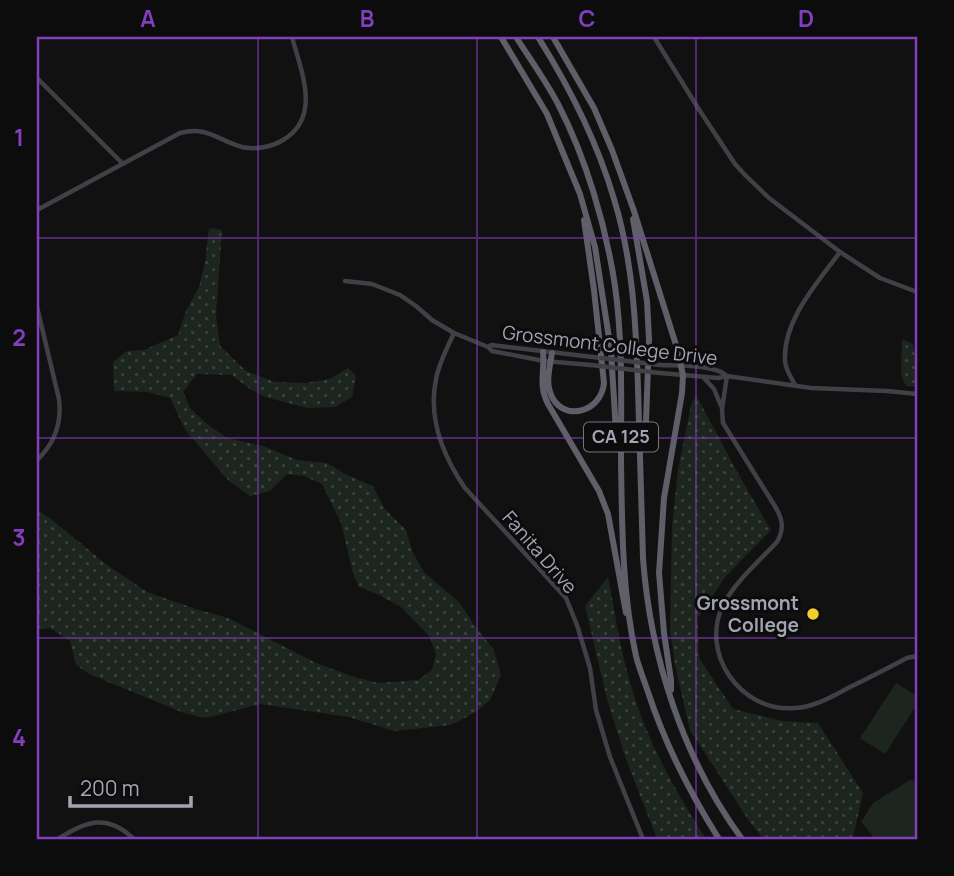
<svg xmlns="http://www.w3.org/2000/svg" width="954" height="876" font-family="Manrope,sans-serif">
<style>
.grass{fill:url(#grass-dots)}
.park{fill:#1d251f}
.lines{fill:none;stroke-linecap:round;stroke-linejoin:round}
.secondary{stroke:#404047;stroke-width:4.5}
.highway{stroke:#5e5f68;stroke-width:6}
.secondary-bridge{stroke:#404047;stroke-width:4.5}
.grid{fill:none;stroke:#813ebd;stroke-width:2;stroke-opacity:0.55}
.poi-dot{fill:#f2cf29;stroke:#0c0c0d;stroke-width:2.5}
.labels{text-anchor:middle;stroke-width:6;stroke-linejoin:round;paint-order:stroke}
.shield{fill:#0c0c0d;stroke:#757681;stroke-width:2}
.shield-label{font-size:18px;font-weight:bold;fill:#a2a4b3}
.street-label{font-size:19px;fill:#a2a4b3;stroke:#0c0c0d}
.poi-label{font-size:19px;font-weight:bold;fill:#a2a4b3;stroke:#0c0c0d;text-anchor:end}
.neatline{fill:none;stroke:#813ebd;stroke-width:2.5}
.grid-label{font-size:23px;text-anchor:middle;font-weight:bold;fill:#813ebd}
</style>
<defs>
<pattern id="grass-dots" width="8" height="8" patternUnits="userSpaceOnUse" patternTransform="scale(1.75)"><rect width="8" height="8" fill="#1d251f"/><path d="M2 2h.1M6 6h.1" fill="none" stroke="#3b423d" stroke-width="1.8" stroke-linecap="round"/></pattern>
</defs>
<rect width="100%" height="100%" fill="#111112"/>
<path class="grass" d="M209,228L222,230L216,315L220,346L246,371L275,382L305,383L330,379L348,368L356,375L352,397L335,407L307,408L265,397L247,387L232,375L197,374L183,392L190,408L207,424L227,438L263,446L297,460L327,463L345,474L373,486L384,508L406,530L413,553L424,572L460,603L474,625L494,650L501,675L490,700L476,712L451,725L394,731L349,717L260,704L206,718L184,713L89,674L76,665L70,641L50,628L37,630V510L51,519L107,565L147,592L196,609L228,618L314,662L351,676L378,683L418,680L432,670L436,654L430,637L401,607L377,594L359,587L353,573L341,523L322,484L304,476L287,474L270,491L250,496L228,480L186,431L170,398L148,392L114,391L113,362L127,351L144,350L178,335L186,311L199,287L205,262Z
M902,339L913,344L917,370V387L906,386L901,375Z
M696,395L740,477L771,530L725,577L698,618L699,658L733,709L782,721L818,723L863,793L853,838L855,839H763L747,818L690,730L675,665L670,631L672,526L678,470L691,405Z
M608,577C615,611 619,645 629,678C644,736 674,789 706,839H657L627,762L608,703L585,606Z"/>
<path class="park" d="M896,683L917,696V704L885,754L860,738Z
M910,780L917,781V839H875L861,822L873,803Z"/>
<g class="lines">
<path class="secondary" d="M654,37L698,108L735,164L745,175L769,198L840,252L880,278L917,292
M37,78L123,164
M37,210L180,133C208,126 217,140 242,147C255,150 272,147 283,140C322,117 301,71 292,37
M345,281L372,284L400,295L416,306L432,320L454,333L488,347L492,351L544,361L591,365
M37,307L59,399C62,423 54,444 37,460
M454,333C447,348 439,363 436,379C428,418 443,456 465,488L566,598L577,625L590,668L596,710L610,757L643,839
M488,347L491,345L601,358
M661,365C678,366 715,364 727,376
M660,373L718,378L727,376L811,388L887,391L917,394
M727,376L722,409L723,423L776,508C783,520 784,530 777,542C759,561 737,580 724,603C698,653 741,713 795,708C815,707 833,696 850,687C869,678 888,668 907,658L917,656
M704,378L714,389L721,406
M795,385C791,377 785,369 785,360C783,320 818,282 840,252
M58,839C86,821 107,813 134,839"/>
<path class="highway" d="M501,37L547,114L580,194L595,247L611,351L617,448
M516,37C530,59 546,81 558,104C586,158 606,226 615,286C623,342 621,404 621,461C622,525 622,593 636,656C639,668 644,680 648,692C665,744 690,793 719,839
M538,37C570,88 597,141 614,199C633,261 636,324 638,388C640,445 641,501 643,558C650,656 683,759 742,839
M553,37L594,108L612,150L634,211L676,345L683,375L682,393L664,498L659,573L664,633L671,680V690
M633,219L647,301L649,339L646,422L641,434
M543,352C545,372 538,385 548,404L599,491L608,514L626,613
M552,353C550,365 546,381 550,392C560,423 601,414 604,383L594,290L584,220"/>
<path class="secondary-bridge" d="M601,358L661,365
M591,365L660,373"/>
</g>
<path class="grid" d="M258,37V839M477,37V839M696,37V839M37,238H917M37,438H917M37,638H917"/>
<circle class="poi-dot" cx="813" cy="614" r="7"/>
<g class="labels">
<rect class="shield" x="584" y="422.5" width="74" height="29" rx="5"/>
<g class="shield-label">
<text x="621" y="443">CA 125</text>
</g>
<g class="street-label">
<text transform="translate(610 345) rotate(7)" y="7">Grossmont College Drive</text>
<text transform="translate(540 552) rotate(49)" y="7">Fanita Drive</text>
</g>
<g class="poi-label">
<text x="799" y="610">Grossmont<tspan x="799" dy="22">College</tspan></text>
</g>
</g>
<rect width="954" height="876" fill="none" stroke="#0c0c0d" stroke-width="77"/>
<path d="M70 796v10h121v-10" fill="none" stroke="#a2a4b3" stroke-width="3.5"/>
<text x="80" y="796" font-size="21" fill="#a2a4b3" stroke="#0c0c0d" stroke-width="5" paint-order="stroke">200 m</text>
<rect x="38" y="38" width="878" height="800" class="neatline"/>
<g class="grid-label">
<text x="148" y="27">A</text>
<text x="367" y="27">B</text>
<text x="587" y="27">C</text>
<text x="806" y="27">D</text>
<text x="19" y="146">1</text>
<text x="19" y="346">2</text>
<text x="19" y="546">3</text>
<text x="19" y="746">4</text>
</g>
</svg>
